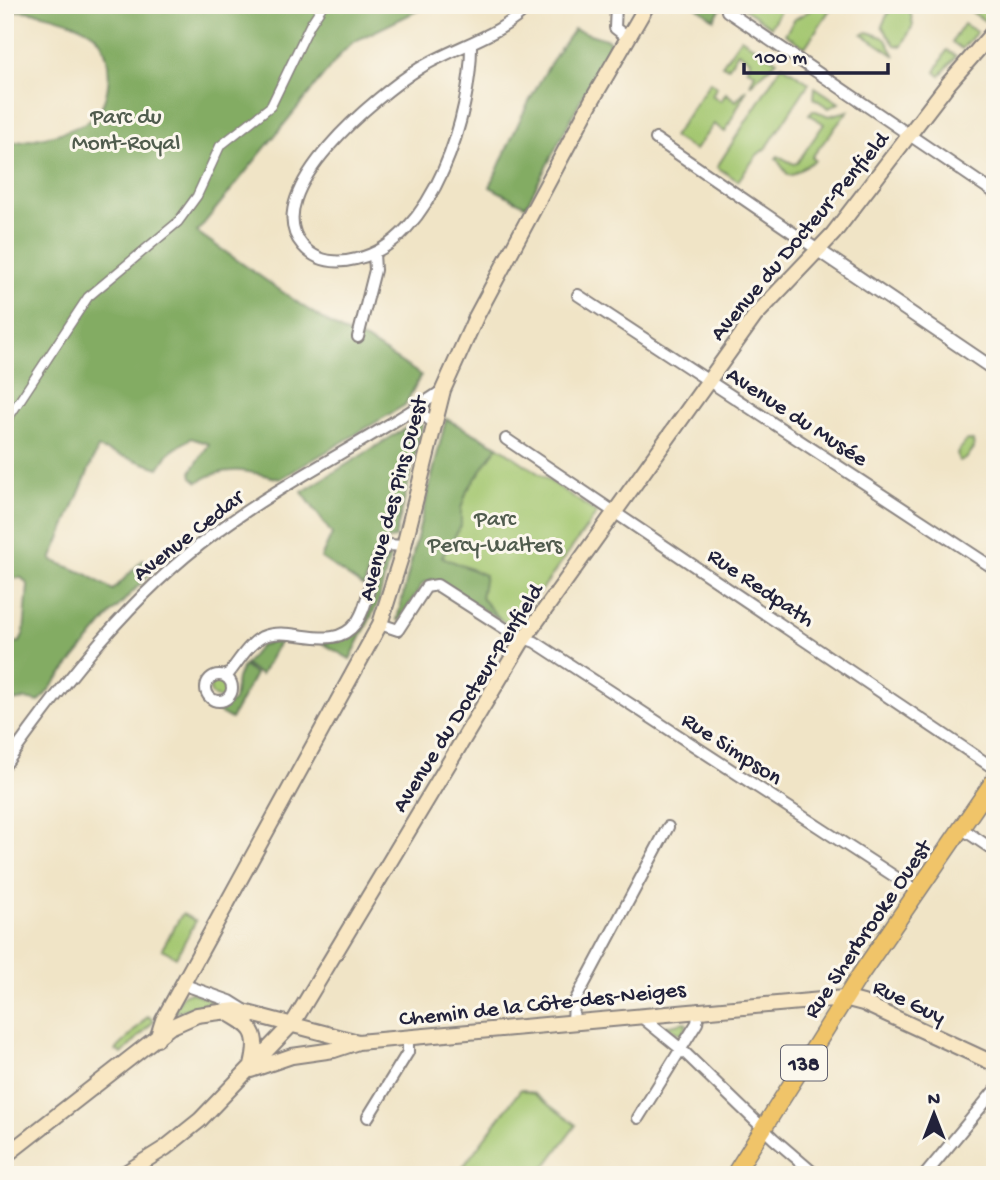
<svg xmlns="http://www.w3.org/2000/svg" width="1000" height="1180" font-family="'Gochi Hand',sans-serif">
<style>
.green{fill:#a4c771;stroke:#637456;stroke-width:2}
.forest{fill:#83ac63;stroke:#52674f;stroke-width:2}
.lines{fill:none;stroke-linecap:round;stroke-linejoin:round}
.pedestrian-casing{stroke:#898380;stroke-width:11}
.minor-casing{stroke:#898380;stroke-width:14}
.tertiary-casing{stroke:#898380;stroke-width:16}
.secondary-casing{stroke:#898380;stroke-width:18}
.primary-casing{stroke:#898380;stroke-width:19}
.pedestrian{stroke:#fff;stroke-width:8}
.minor{stroke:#fff;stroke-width:10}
.tertiary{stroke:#fff;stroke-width:12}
.secondary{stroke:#f9e7c3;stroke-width:14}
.primary{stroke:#f0c469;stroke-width:16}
.labels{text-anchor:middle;stroke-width:6;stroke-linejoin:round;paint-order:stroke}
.shield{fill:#fbf7ec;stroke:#636270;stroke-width:2}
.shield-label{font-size:21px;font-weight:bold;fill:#22223b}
.park-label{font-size:23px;fill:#505c4e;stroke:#fbf7ec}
.street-label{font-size:23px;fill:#22223b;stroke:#fbf7ec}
</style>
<rect width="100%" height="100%" fill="#fbf7ec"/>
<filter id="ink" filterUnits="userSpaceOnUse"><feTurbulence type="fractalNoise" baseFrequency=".0143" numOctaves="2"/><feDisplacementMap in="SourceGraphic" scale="14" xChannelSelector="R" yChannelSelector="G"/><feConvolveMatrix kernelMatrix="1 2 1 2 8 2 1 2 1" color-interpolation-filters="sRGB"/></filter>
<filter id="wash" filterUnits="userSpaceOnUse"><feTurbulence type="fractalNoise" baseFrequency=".00686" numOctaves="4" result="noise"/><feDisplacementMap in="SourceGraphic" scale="28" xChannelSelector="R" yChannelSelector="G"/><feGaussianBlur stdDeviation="1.57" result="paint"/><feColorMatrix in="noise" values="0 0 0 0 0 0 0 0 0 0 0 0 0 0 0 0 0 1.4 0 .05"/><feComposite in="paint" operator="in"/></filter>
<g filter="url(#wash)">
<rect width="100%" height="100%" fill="#f0e4c6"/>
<path class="green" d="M739,5H783L771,27Z
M820,5L831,8L805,47L785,34L795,19Z
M892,5H909L913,25L902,46L895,45L882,26Z
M974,5H995V11L985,21L970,11Z
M964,24L977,32L962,49L952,42Z
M868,32L885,38L895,56L862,34Z
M741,38L777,61L750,85L755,73L747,69L751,61L738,52L728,68L722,65Z
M947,50L956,56L940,76L935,72Z
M782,65L809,83L767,147L757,155L738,181L717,167Z
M710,82L717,87L712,95L721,101L726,93L736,101L747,89L725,132L714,124L695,150L673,137Z
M815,87L839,103L829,108L814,98Z
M813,110L829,116L848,111L812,157L815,160L792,175H788L776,158L778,156L794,164L797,163L824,124L809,114Z
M446,419L498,446L597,513L514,628L435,579L423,583L397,620Z
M967,440L973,441L974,448L966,459L959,461L957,453Z
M210 689a9 9 0 1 1 18 0a9 9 0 1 1-18 0Z
M182,914L196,921L176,957L162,949Z
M191,992L213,1001L173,1013L183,995Z
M148,1016L154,1021L122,1054L116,1050Z
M685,1022L687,1025L681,1035L664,1026Z
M521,1089L534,1094L576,1125L539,1175H457Z"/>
<path class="forest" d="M5,5H429L353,42L341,54L197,232L304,307L342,331L366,340L421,375L405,405L280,479C250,471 226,464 198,482L192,477L191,472L209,444L191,438L169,453L159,468L98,448L51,560L86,574L113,590L143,560L153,571L111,614L39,702L25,699L5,702V644L20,642L24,632L28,585L22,578H5V144C32,140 65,135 89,121C112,107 115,57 97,37C83,22 23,5 5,13Z
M694,5H723L714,19Z
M574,29L609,40L610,43L526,206L490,187C514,131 537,78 574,29Z
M446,419L498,446L467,491L461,509V526L442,557L485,575L481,598L501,620L432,579L423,583L399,621L397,620Z
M417,421L421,422L422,427L395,538C374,539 370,570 364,587L321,558L332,534L302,492Z
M387,554L390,556L378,603L350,659L322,643C375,638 370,594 387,554Z
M281,639L261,675L245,665L260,646Z
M243,666L255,674L231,719L217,711L234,701L237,678Z"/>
</g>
<g filter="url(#ink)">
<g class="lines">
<defs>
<path id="pedestrian" d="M5,423L88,297L178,222L197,196L220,146L271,106L310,25L323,5"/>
<path id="minor" d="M616,5L615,28L628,38
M727,11L995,193
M471,43C472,112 434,242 356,259C336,264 317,262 303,246C256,193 380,93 420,68C456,46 501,36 530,5
M656,139L818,250
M578,295L995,569
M358,337L375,270L374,253
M408,413L423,415L434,423
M506,439L995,769
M380,624L398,630L426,587L437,585L515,635L535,642L917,891
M206 688a13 13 0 1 1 26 0a13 13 0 1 1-26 0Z
M226,677C237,664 247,645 262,637C291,624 333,654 356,623C370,604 369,573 381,552L389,545L403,546
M5,765C64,682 131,595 214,534C286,480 369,441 443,390
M961,828L995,851
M182,984L230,1001L246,1011
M639,1015L681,1049L774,1139L816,1175
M573,1021L574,1003L668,827
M368,1117L408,1052V1038
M638,1118L697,1023L699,1009
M925,1175L995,1090"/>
<path id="tertiary" d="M818,250L995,370"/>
<path id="secondary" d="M224,1011C253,1027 260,1032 252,1065
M157,1039L163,1020L380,624L402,554L443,390L476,317L591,102L647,5
M251,1070L292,1056L334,1050L358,1042
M5,1156L170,1027L197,1015L236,1010L358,1042L844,998L863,1003L995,1064
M122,1175L165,1148L200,1120L293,1023L521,643L755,316L833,234L948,84L995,30"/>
<path id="primary" d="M734,1175L860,975L995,779"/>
</defs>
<use href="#pedestrian" class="pedestrian-casing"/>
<use href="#minor" class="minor-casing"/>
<use href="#tertiary" class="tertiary-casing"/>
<use href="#secondary" class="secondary-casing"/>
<use href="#primary" class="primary-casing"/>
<use href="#pedestrian" class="pedestrian"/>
<use href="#minor" class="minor"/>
<use href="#tertiary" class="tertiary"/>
<use href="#secondary" class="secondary"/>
<use href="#primary" class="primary"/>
</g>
</g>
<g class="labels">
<rect class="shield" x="781" y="1045.5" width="46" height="35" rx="5"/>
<g class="shield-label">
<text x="804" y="1070">138</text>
</g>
<g class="park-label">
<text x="126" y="123">Parc du<tspan x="126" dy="26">Mont-Royal</tspan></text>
<text x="495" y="525">Parc<tspan x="495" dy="26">Percy-Walters</tspan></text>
</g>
<g class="street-label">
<text transform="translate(798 235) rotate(-50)" y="8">Avenue du Docteur-Penfield</text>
<text transform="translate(798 415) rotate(33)" y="8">Avenue du Musée</text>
<text transform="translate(391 498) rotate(-75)" y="8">Avenue des Pins Ouest</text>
<text transform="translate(187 534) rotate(-38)" y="8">Avenue Cedar</text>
<text transform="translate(762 586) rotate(34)" y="8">Rue Redpath</text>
<text transform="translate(466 697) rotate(-58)" y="8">Avenue du Docteur-Penfield</text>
<text transform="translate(733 747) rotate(33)" y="8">Rue Simpson</text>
<text transform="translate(866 928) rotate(-56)" y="8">Rue Sherbrooke Ouest</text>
<text transform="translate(910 1000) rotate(25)" y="8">Rue Guy</text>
<text transform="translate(542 1002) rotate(-6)" y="8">Chemin de la Côte-des-Neiges</text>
</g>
</g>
<rect width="1000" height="1180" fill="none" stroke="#fbf7ec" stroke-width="28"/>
<g transform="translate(934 1114)" stroke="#fbf7ec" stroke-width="5" paint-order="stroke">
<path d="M0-5L12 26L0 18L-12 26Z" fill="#22223b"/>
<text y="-10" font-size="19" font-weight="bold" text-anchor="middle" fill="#22223b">N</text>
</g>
<path d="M744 63v10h144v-10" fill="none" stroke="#22223b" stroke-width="3.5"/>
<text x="755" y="63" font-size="21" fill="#22223b" stroke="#fbf7ec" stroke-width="5" paint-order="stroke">100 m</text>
</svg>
